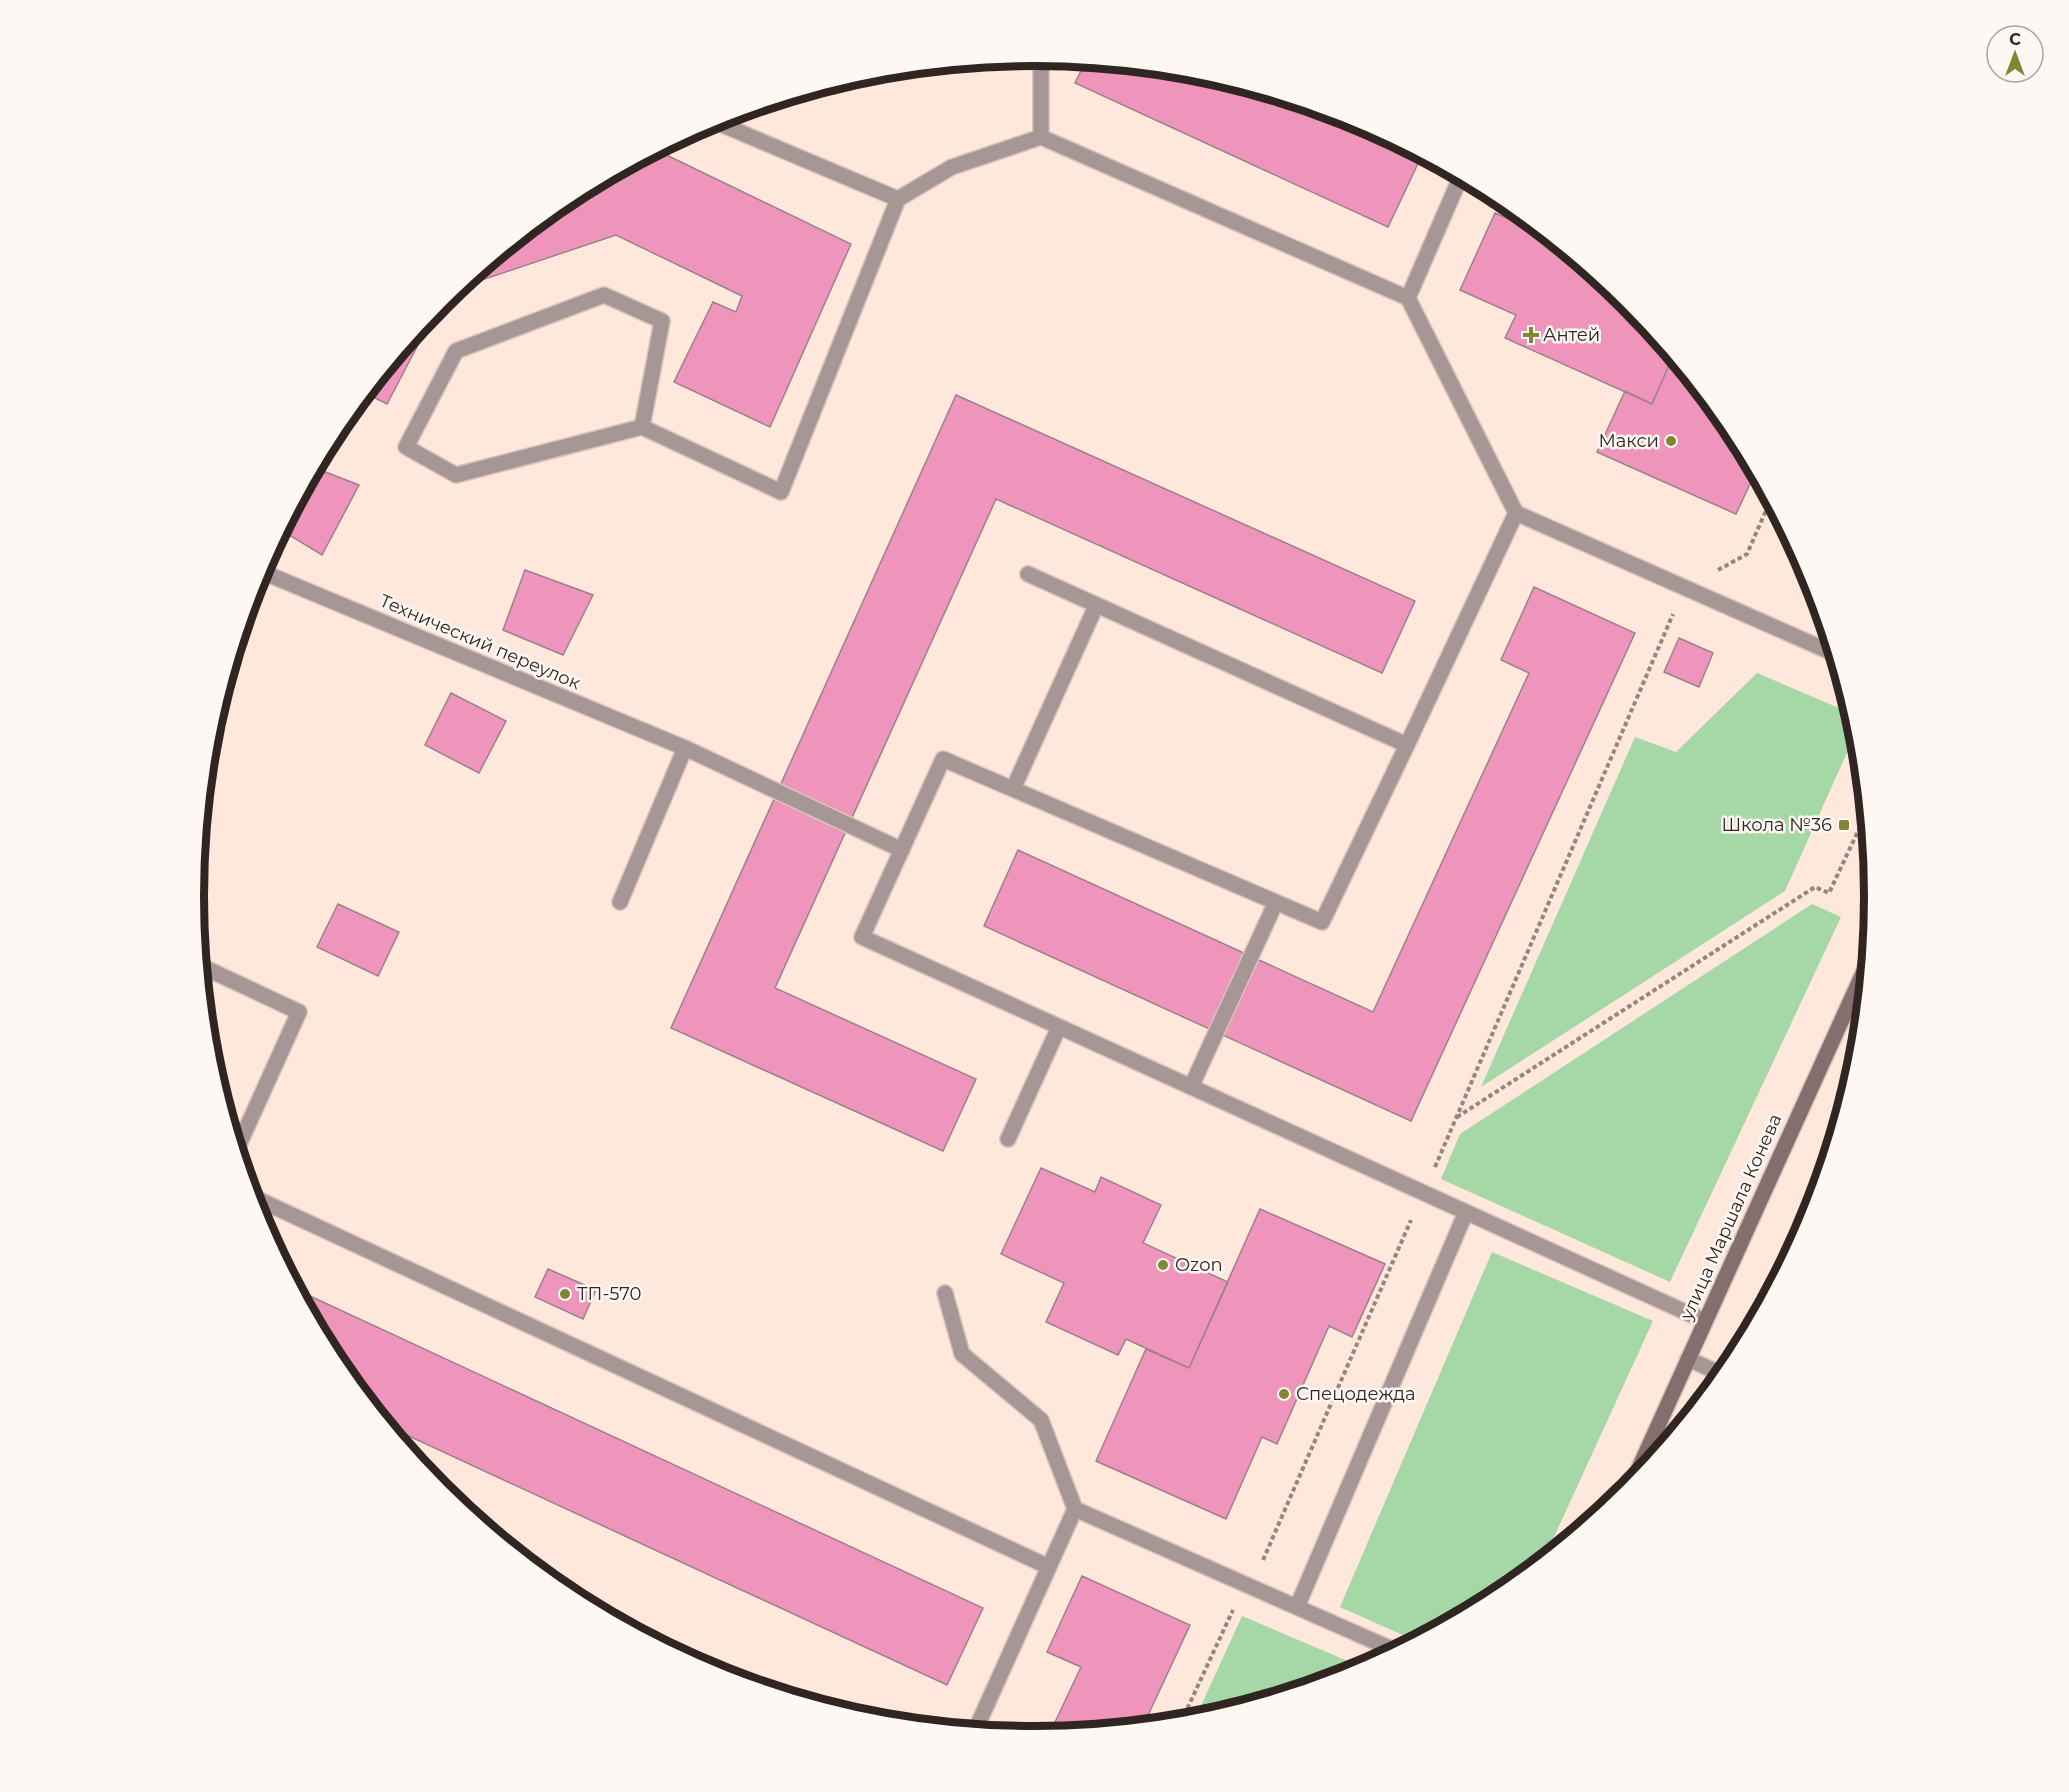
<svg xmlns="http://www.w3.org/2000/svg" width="2069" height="1792" font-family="Montserrat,sans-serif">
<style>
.grass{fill:#a6d7a6}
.building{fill:#ef95bc;stroke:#9c808b;stroke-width:1.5}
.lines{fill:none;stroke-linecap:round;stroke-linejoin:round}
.service-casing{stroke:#d9c4b9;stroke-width:18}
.minor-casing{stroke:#d9c4b9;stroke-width:18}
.secondary-casing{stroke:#d9c4b9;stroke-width:18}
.path{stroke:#97867e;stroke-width:4;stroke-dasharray:4.5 3;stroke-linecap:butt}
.service{stroke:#a69796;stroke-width:15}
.minor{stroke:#a69796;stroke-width:15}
.secondary{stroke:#836f6e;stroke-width:15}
.poi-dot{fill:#808632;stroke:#fef8f5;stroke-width:2}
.labels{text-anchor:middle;stroke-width:5;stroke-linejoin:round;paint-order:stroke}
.poi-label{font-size:18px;fill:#302520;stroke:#fef8f5;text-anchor:start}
.street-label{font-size:18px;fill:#302520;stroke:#fef8f5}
.rim{fill:none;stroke:#302520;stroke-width:8}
</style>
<rect width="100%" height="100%" fill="#fee7db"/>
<path class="grass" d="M1757,673L1853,714L1858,728L1785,891L1481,1087L1635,737L1676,752Z
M1812,904L1841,917L1670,1282L1441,1179L1460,1134Z
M1492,1252L1653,1321L1543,1561L1501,1595L1416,1641L1340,1607Z
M1242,1616L1364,1668L1356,1673L1194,1721Z"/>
<path class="building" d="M1086,61L1199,72L1340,115L1422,155L1388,227L1075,83Z
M656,150L851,244L770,427L674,382L713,302L736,312L742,296L616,235L455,289L568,197Z
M1495,213L1551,237L1596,275L1595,277L1603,281L1629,302L1673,356L1652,404L1505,338L1516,315L1460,290Z
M441,301L387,404L365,393L440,301Z
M1673,356L1734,429L1756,471L1736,514L1597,452L1625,391L1652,404Z
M956,395L1415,601L1382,673L996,499L775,988L976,1079L943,1151L671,1028Z
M315,468L359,485L322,555L281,530Z
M525,570L593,595L563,655L503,630Z
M1534,587L1635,633L1411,1121L984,926L1018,850L1373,1012L1529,673L1501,660Z
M1679,638L1713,653L1699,687L1664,672Z
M451,693L506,721L479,773L425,745Z
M338,904L399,932L378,976L317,947Z
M1041,1168L1095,1192L1101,1177L1161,1205L1143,1243L1228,1282L1189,1368L1126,1339L1118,1355L1046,1322L1064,1283L1001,1254Z
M1260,1209L1385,1264L1352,1337L1329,1326L1277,1444L1262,1437L1226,1519L1096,1461L1146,1349L1189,1368Z
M548,1269L596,1290L583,1319L535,1297Z
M297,1290L983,1608L947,1685L387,1426L335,1363Z
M1082,1576L1190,1625L1143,1726L1049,1735L1081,1667L1047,1652Z"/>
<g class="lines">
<defs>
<path id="service" d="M711,120L898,199
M1041,137V56
M1408,298L1516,513L1835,654
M642,427L662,321L604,295L456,351L406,447L456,475L642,427L781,492L898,199L952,167L1041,137L1408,298L1461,176
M1516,513L1407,745L1322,922L943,759L862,937L1705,1321
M1028,574L1407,745
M1013,789L1096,606
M620,902L685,748L902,850
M1849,1005L1864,1011
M1191,1087L1276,902
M1008,1139L1059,1027
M237,1149L299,1012
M251,1196L1049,1567
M945,1293L962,1354L1041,1420L1075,1509
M1688,1359L1724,1375
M1297,1607L1466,1212
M975,1731L1075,1509L1396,1651"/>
<path id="minor" d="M260,571L685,748
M201,966L299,1012"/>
<path id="secondary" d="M1629,1490L1869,960"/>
</defs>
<use href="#service" class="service-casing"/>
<use href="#minor" class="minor-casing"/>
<use href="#secondary" class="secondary-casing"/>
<path class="path" d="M1718,570L1747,554L1771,499
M1457,1117L1815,887L1829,893L1867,812
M1435,1167L1673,614
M1263,1560L1411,1220
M1181,1722L1233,1610"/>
<use href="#service" class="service"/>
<use href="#minor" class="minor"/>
<use href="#secondary" class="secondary"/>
</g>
<g class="poi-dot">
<path d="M1528 326h6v6h6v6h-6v6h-6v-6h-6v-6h6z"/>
<circle cx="1671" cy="441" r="6"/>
<rect x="1838" y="819" width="12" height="12" rx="3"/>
<circle cx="1163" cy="1265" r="6"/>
<circle cx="565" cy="1294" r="6"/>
<circle cx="1284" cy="1394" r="6"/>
</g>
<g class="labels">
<g class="poi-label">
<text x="1543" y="341">Антей</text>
<text x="1659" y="447" text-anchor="end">Макси</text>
<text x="1832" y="831" text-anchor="end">Школа №36</text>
<text x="1175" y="1271">Ozon</text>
<text x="577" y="1300">ТП-570</text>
<text x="1296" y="1400">Спецодежда</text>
</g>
<g class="street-label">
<text transform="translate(480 642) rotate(23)" y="6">Технический переулок</text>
<text transform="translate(1731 1217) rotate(-66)" y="6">улица Маршала Конева</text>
</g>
</g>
<path d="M0 0H2069V1792H0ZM204 896a830 830 0 1 1 1660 0a830 830 0 1 1-1660 0Z" fill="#fef8f5" fill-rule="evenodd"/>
<path class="rim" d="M204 896a830 830 0 1 1 1660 0a830 830 0 1 1-1660 0Z"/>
<g transform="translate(2015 54)"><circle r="28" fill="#fef8f5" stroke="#aca4a0" stroke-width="1.5"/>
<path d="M0-4.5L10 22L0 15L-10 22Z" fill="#808632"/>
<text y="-9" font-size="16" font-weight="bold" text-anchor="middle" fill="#302520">С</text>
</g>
</svg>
